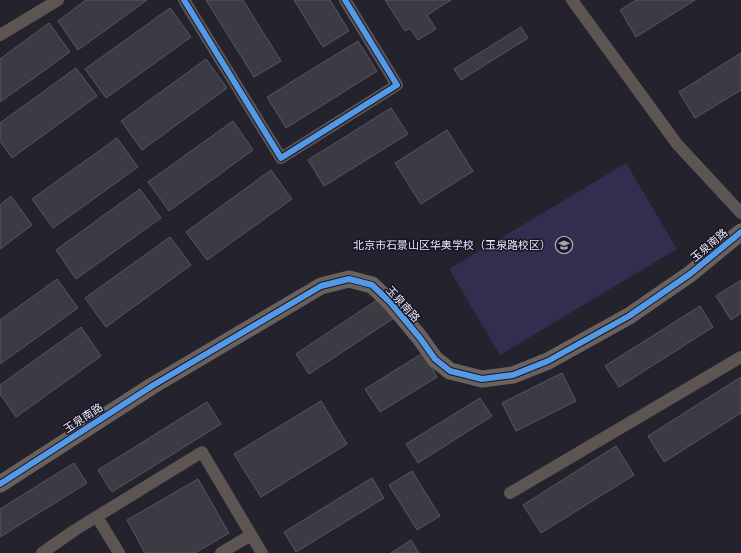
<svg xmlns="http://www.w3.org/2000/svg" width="741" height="553" font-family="'Asap Condensed','Noto Sans SC',sans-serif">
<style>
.green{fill:#322e4f}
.building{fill:#3c3a43;stroke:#585760}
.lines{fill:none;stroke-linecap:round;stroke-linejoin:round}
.street{stroke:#5c5552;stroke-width:12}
.secondary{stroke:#6a605c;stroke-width:17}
.cycleway-casing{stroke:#171526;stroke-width:8}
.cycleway{stroke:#5399e6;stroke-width:6}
.labels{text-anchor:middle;stroke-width:3;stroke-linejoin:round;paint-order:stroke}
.poi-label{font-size:11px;fill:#e9e8f5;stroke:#171526;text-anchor:end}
.street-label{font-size:11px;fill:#e9e8f5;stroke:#171526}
</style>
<rect width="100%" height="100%" fill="#24222c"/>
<path class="green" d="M626,163L677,249L500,355L449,269Z"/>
<path class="building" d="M86,0H147L78,50L58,21Z
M206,0H243L281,61L254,77Z
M294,0H330L349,31L323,47Z
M385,0H451L427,15L436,29L418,40L410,28L405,31Z
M636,0H695L636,37L620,10Z
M170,8L191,37L106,98L85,69Z
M49,23L70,52L0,102V59Z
M521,27L528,38L461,80L454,69Z
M358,41L377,71L286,128L267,97Z
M741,53V90L695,118L679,92Z
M206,59L227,88L142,150L121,121Z
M76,68L97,96L12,158L0,141V123Z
M391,108L408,134L324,186L308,160Z
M233,121L253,150L169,211L148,182Z
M447,130L473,171L421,204L395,163Z
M117,138L138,167L53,228L32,199Z
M271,170L292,199L207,260L186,232Z
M140,189L161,218L76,279L56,250Z
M11,196L32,225L0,249V205Z
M170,237L191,265L106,327L85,298Z
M57,279L78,308L0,364V320Z
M741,280V313L731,320L716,296Z
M380,298L394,318L309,374L296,354Z
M700,306L713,327L619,387L605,366Z
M81,327L101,356L16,417L0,394V385Z
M423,353L437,377L380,412L365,389Z
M562,373L576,401L516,431L502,403Z
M741,377V413L664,462L648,436Z
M480,398L492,416L418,463L406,444Z
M321,401L347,444L261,497L234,454Z
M207,402L221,424L112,492L98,470Z
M616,446L634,475L541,533L523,505Z
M74,463L87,483L0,537V509Z
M412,471L440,516L417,530L389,485Z
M372,478L384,498L296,552L284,532Z
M198,479L229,533L195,553H145L127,520Z
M411,540L419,553H391Z"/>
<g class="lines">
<path class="street" d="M184,0L281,158L397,85L345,0
M572,0L677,144L741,213
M0,35L58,0
M510,493L741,357
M97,517L119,553
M42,553L75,530L202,452L262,553
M221,553L251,535"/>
<path class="secondary" d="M0,484L152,386L321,286L349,279L372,285L390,302L420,338L435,359L450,371L482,379L513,375L548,361L629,316L690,274L741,232"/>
<defs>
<path id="cycleway" d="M184,0L281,158L397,85L345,0
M0,484L152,386L321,286L349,279L372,285L390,302L420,338L435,359L450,371L482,379L513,375L548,361L629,316L690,274L741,232"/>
</defs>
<use href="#cycleway" class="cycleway-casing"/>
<use href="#cycleway" class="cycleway"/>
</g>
<defs>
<symbol id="school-ring" viewBox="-11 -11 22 22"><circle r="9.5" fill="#171526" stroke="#a4a3af" stroke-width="1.5"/><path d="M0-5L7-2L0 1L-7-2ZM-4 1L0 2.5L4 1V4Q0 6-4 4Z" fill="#a4a3af"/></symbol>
</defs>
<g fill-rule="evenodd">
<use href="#school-ring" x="554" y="235" width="20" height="20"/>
</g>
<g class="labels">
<g class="poi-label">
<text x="551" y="249">北京市石景山区华奥学校（玉泉路校区）</text>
</g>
<g class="street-label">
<text transform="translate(709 245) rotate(-40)" y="4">玉泉南路</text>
<text transform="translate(403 304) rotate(48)" y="4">玉泉南路</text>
<text transform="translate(83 418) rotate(-33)" y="4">玉泉南路</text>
</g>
</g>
</svg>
